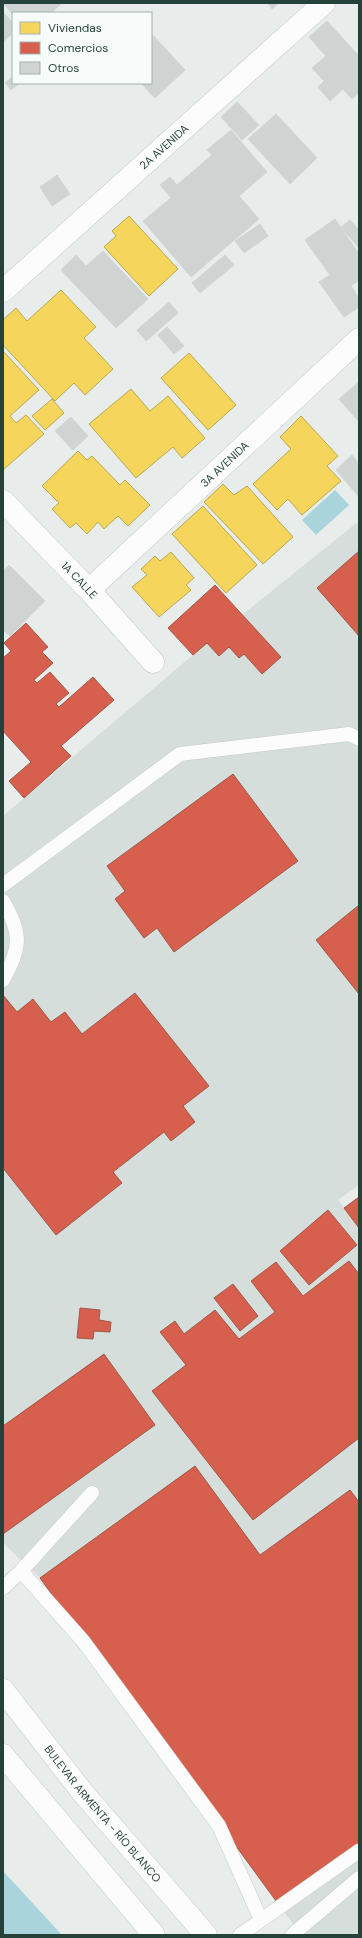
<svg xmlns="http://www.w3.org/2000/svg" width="362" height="1938" font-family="'DM Sans',sans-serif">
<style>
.built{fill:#d6dedb}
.water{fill:#a9d4db}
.homes{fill:#f6d55c;stroke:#b7a952}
.shops{fill:#d6604d;stroke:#a15747}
.building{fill:#cfd4d2;stroke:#d1d6d4}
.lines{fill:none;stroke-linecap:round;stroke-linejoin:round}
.service-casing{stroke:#c5cac8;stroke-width:15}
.minor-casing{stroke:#c5cac8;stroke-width:23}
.secondary-casing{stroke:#c3cbc8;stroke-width:23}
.service{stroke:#fcfcfc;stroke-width:14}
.minor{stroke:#fcfcfc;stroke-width:22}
.secondary{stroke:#fcfcfc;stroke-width:22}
.labels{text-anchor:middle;stroke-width:4;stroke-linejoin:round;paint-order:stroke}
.street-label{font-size:11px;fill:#24423a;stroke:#f7fbf9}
</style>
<rect width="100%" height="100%" fill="#e8edeb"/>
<path class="built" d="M359,521V1185L338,1200L359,1228V1935H301L40,1578L3,1543V816L207,643Z"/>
<path class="water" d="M335,490L349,505L316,535L302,520Z
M3,1871L62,1935H3Z"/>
<path class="homes" d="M129,216L178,269L149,296L104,247L116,236L112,231Z
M61,290L96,327L84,338L113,369L85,395L74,383L55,401L3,345V320L16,308L27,321Z
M3,351L39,390L10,416L16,423L26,415L44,434L3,470Z
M189,353L236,405L208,430L161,378Z
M131,389L150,411L168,396L205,438L182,458L173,447L136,478L89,424Z
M52,399L64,413L45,430L32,416Z
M301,416L338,456L327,466L341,481L302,515L288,499L277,510L253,484L291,449L280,437Z
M78,451L87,460L92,456L120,485L125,480L150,505L128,526L118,516L104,529L98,522L87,534L76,523L70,528L52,509L59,503L42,486Z
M223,484L234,495L247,486L293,537L263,564L204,502Z
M203,506L257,565L226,593L172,534Z
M171,552L194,578L186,585L191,590L159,617L132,587L147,575L141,569L155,556L160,561Z"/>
<path class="shops" d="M359,551V636L317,588Z
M215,585L281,657L262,674L244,654L239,658L229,647L219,656L207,643L193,655L168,628Z
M26,623L48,647L42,652L53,663L34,680L37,683L50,672L69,693L56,704L59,707L93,677L114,700L61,746L71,756L24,798L9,781L31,762L3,731V658L11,651L4,643Z
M233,774L298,861L174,952L157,928L144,938L115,899L125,891L107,866Z
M359,905V994L316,940Z
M135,993L209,1086L183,1106L195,1122L171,1141L164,1132L113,1172L122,1183L56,1235L3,1168V995L17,1012L33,999L51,1022L65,1012L82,1034Z
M359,1197V1228L344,1208Z
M328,1210L357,1245L309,1285L280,1251Z
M349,1261L359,1274V1438L253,1520L152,1391L186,1365L160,1332L175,1321L184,1334L215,1310L239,1339L275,1312L251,1281L276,1262L303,1296Z
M233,1284L258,1316L240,1331L214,1298Z
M80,1308L100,1310L99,1320L111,1322L110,1332L94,1331L93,1339L77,1338Z
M104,1354L155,1425L3,1534V1426Z
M195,1466L260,1555L350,1490L359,1502V1847L279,1905L40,1578Z"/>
<path class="building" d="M3,3H62L51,13H13V15Z
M268,3H279L272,9Z
M3,12L13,23V33L3,42Z
M327,21L359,56V93L352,99L343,89L330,101L318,87L324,81L312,68L326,56L309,37Z
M151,33L185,70L155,98L141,83H151Z
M13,76V83H20L11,90L5,83Z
M237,102L259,125L242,140L221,117Z
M276,114L317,158L290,184L248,139Z
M231,130L267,172L239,196L259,219L191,277L143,221L171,198L160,185L170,177L177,185L212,155L207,150Z
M57,175L70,194L52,206L40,187Z
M335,219L359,254V280L351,286L359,298V307L344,317L319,282L330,275L305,240Z
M350,220L359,230V248L341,227Z
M260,224L268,236L244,253L235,241Z
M103,251L148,299L116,328L61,270L76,255L86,266Z
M225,255L234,265L200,293L192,283Z
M169,302L178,313L146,341L137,330Z
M167,327L184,346L174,354L158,335Z
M359,382V422L339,399Z
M71,417L88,436L73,450L55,431Z
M352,455L359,464V497L336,470Z
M9,565L45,601L10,636L4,631L3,632V571Z"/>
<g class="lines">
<defs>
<path id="service" d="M3,885L180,754L349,734L359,739
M3,901C22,933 21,948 3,980
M21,1571L92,1493
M3,1588L21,1571L83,1641L219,1826L261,1920
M240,1935L359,1851
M292,1935L359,1878"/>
<g id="minor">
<path id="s1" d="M3,291L324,3"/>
<path id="s2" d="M3,501L89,590L153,662"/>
<path id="s3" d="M89,590L359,339"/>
</g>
<g id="secondary">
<path id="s4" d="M3,1690L83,1793L206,1935"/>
<path d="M3,1755L154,1935"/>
</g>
</defs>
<use href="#service" class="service-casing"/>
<use href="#minor" class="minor-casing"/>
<use href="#secondary" class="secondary-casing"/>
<use href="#service" class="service"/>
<use href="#minor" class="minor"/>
<use href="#secondary" class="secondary"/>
</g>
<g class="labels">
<g class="street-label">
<text dy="4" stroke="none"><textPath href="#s1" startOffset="216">2A AVENIDA</textPath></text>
<text dy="4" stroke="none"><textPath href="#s3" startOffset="185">3A AVENIDA</textPath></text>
<text dy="4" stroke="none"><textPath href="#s2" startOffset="110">1A CALLE</textPath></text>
<text dy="4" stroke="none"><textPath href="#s4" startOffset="159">BULEVAR ARMENTA - RÍO BLANCO</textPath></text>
</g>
</g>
<rect width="362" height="1938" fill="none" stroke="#24423a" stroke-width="8"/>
<rect x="12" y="12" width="140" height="72" fill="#f7fbf9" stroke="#a3b1ad"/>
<rect x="20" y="22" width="20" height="12" fill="#f6d55c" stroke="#a3b1ad"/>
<text x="48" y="32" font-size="12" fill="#24423a">Viviendas</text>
<rect x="20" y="42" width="20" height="12" fill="#d6604d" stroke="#a3b1ad"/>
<text x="48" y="52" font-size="12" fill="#24423a">Comercios</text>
<rect x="20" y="62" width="20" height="12" fill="#cfd4d2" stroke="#a3b1ad"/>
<text x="48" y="72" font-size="12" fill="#24423a">Otros</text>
</svg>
